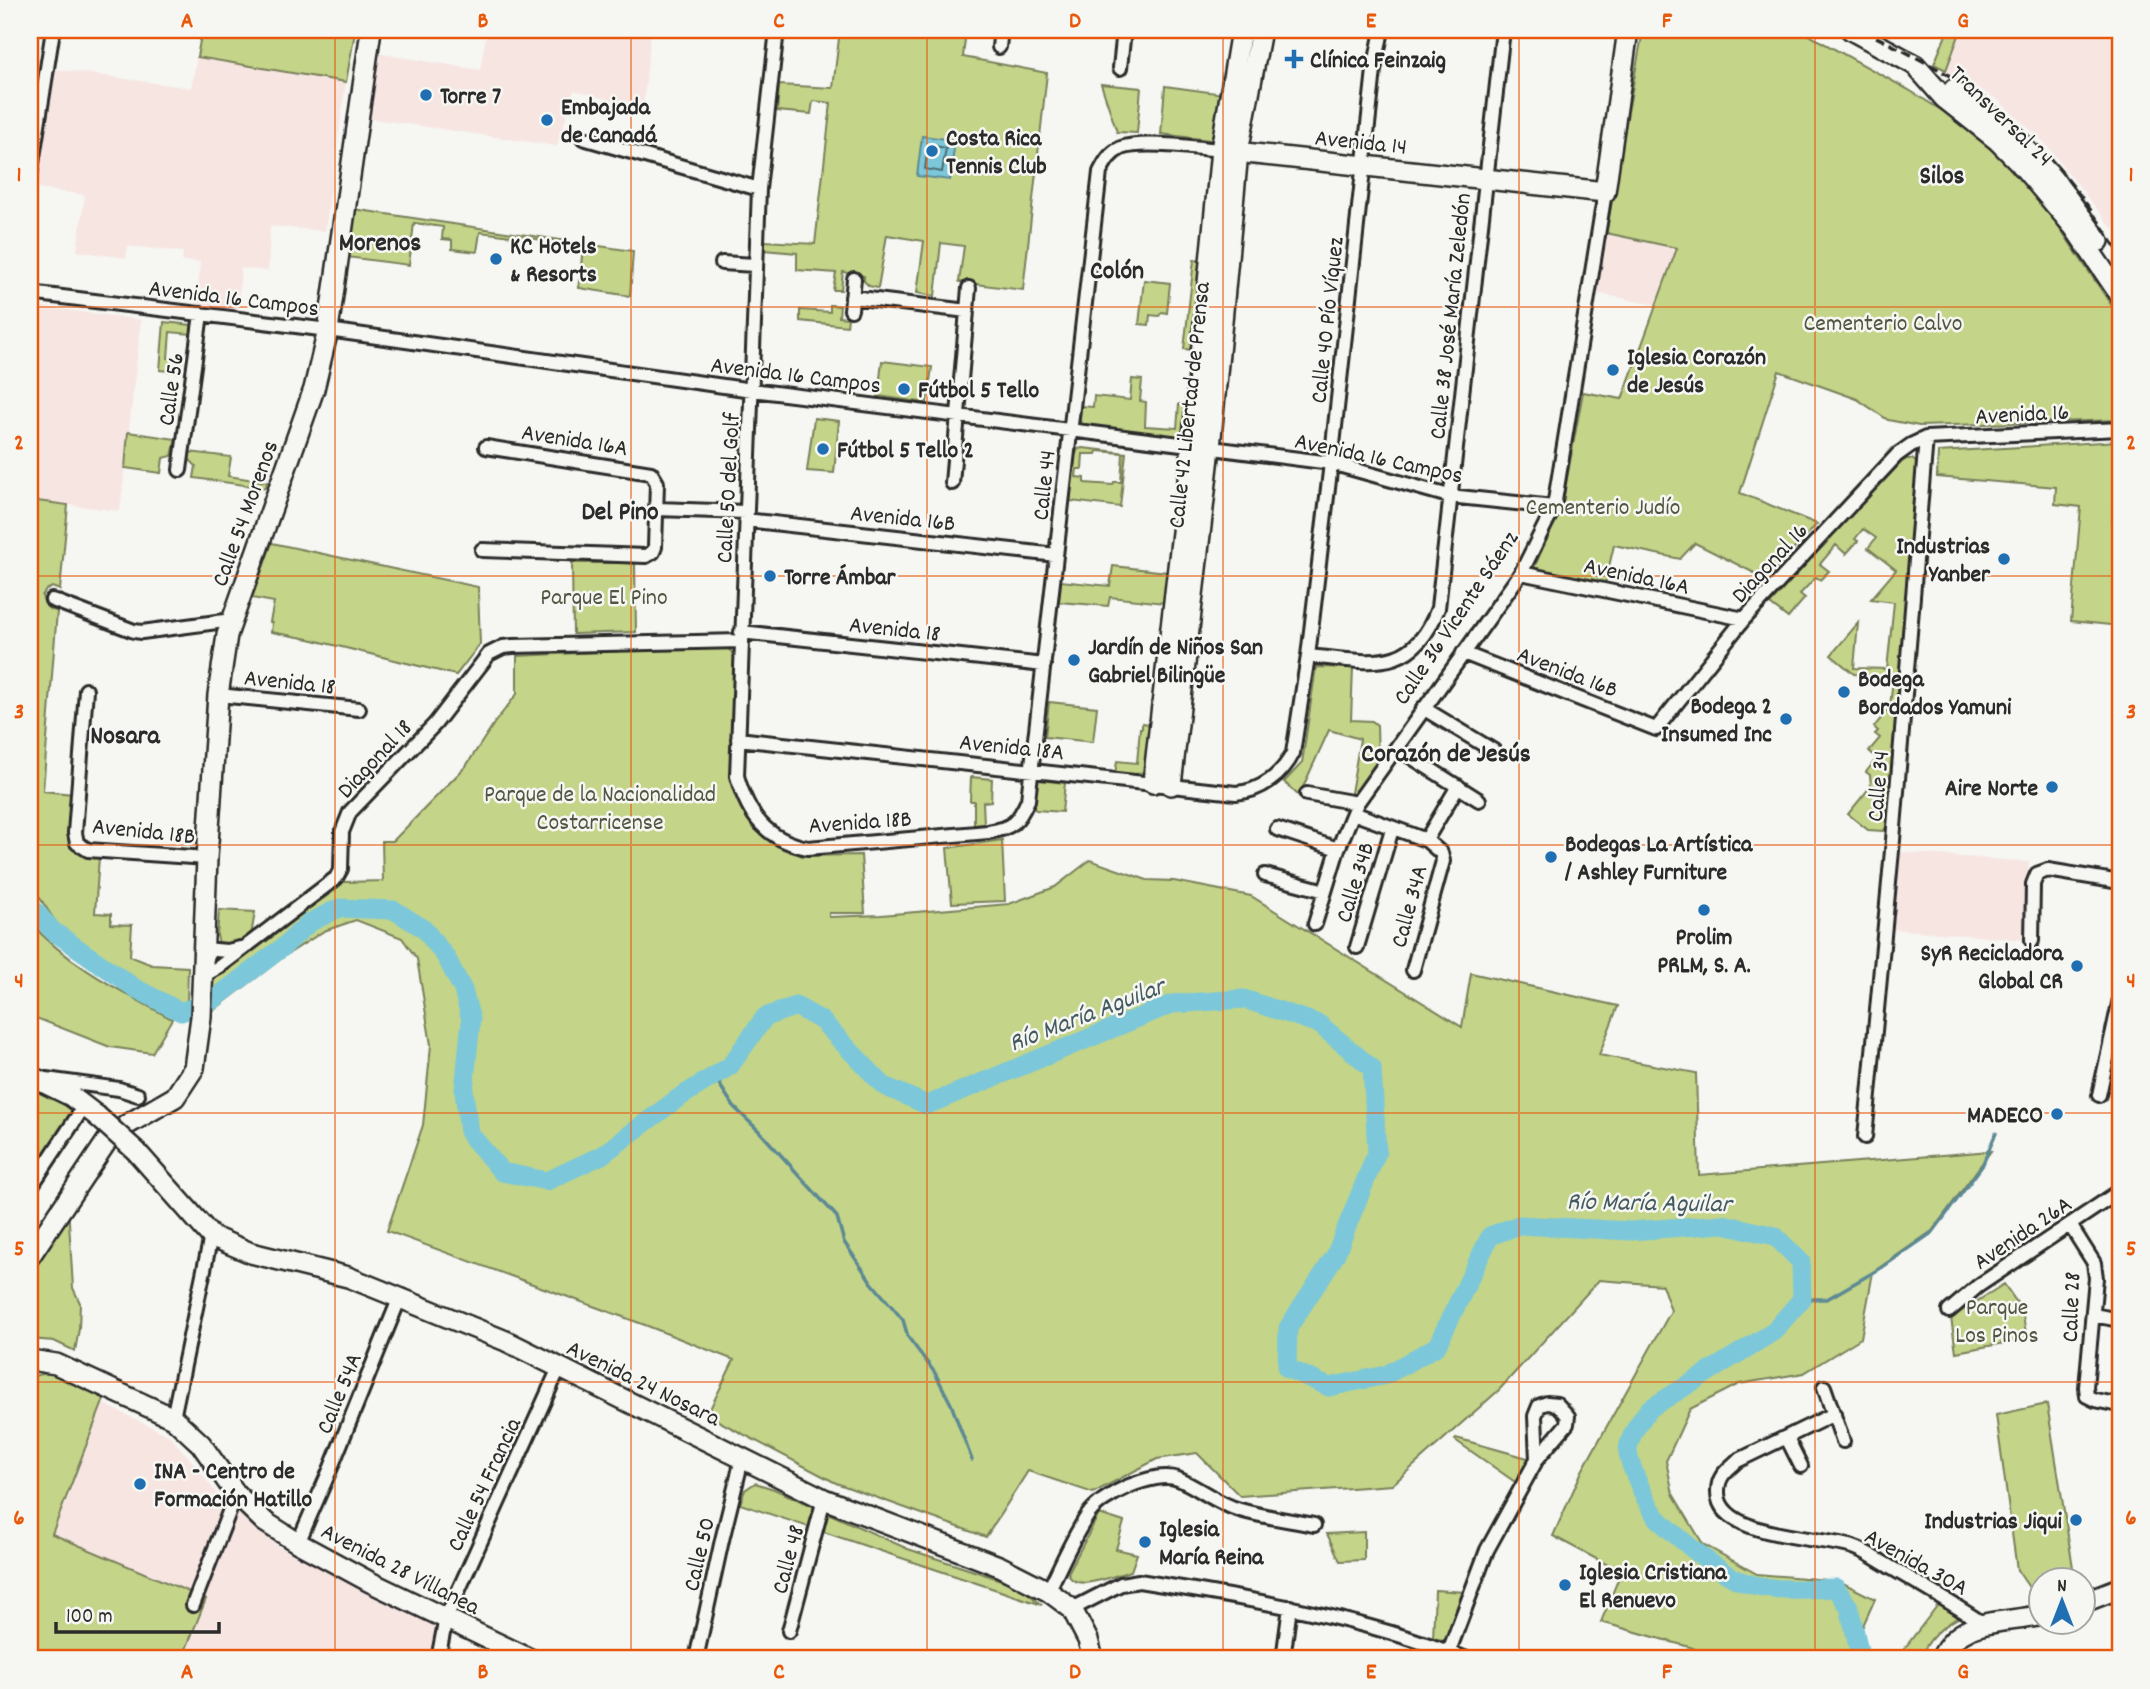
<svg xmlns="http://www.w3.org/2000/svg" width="2150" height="1689" font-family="Dekko,sans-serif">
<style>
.built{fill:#f7e5e2}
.green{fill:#c4d488;stroke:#78805a;stroke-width:2;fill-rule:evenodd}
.water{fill:#7bc8da;stroke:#5b8994;stroke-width:2}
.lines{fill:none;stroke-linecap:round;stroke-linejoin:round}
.shore{stroke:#4b6a71;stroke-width:2}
.stream{stroke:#5b8994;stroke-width:3.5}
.river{stroke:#7bc8da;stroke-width:19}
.street-casing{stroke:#2b2b2b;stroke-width:18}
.secondary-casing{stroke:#2b2b2b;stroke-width:24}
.street{stroke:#f6f6f2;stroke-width:12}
.secondary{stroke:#f6f6f2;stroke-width:19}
.rail{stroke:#2b2b2b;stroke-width:3.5;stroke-dasharray:10 5;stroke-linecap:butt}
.secondary-bridge-casing{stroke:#2b2b2b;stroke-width:24;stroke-linecap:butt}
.secondary-bridge{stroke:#f6f6f2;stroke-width:19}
.grid{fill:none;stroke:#e8590c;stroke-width:2;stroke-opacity:0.55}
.poi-dot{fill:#1f6fb2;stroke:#f6f6f2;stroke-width:2.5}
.labels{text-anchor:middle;stroke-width:5;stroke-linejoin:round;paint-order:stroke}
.poi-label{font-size:24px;font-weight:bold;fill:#2b2b2b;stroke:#f6f6f2;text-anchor:start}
.street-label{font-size:24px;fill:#2b2b2b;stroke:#f6f6f2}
.park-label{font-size:24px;fill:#515542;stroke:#f6f6f2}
.neighbourhood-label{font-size:26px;font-weight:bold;fill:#2b2b2b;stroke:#f6f6f2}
.water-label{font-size:26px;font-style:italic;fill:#435a60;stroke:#f6f6f2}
.neatline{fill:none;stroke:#e8590c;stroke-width:2.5}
.grid-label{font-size:23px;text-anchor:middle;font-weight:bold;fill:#e8590c}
</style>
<rect width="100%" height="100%" fill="#f6f6f2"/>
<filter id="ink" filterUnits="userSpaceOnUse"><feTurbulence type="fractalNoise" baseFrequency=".0143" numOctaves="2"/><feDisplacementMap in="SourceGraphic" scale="14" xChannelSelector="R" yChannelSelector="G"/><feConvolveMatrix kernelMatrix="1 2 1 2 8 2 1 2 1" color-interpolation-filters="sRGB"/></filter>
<g filter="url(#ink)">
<path class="built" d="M487,30H651L643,109L574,90L557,146L366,118L376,53L480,70Z
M1961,30H2120V210L2113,229L2043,141L1998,100L1946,70Z
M197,57L346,82L325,231L270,226L268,271L241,268L238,311L197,307L200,262L182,261L183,252L128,246L126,258L77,251L85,195L36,188L54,69L191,88Z
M1606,233L1677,247L1656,305L1596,293Z
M30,305L141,320L120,511L30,500Z
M1900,852L2029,862L2024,940L1893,929Z
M102,1403L170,1436L196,1466L223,1502L190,1592L51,1535Z
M238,1510L277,1546L333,1574L437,1620L428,1659H182Z"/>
<path class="green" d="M202,30H343L355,32L346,82L197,57Z
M840,30H966L963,57L1047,73L1023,290L959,282L964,246L941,243L935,296L917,293L924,241L887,235L878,288L869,286L864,281V276L843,272L841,290H833L836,273L797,270V253L764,250L765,241L815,244L831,103L813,101L811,114L777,111L779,85L833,88Z
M1643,30H1800L1909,90L1960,122L1991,147L2020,176L2047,209L2120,318V420L1919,426L1888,420L1857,399L1779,371L1740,493L1817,524L1766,579L1695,543L1680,559L1614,545L1605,584L1534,568L1562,505L1583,392L1622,399L1677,248L1606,233Z
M1948,30H1961L1946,70L1934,64Z
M1101,84L1141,88L1137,133L1117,132Z
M1165,86L1224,94L1218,141L1161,134Z
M353,209L633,251L630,296L579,288L583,245L480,232L477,252L452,249V240L442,239L443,227L414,223L409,265L346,257Z
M1194,260L1202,261L1194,350L1184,349Z
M1144,280L1170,283L1167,313L1162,312L1159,316L1150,315L1149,325L1139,324Z
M830,305L840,306L839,317L848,318L847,326L800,321V310L830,312Z
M164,322L192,325L191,334L170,332L168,358L181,360L180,372L160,370Z
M882,361L932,367L927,403L878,396Z
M1132,379L1142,380L1140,401L1146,402L1145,426L1177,428L1179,404L1190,405L1186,436L1179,438L1082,425L1080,420L1081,406L1093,407L1094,396L1130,400Z
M814,418L839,421L834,473L807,471Z
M128,432L176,439L172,456L163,458L161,473L125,468Z
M2118,441L2112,527L2120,528V626L2071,621L2081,507L2055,504L2056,487L1937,477L1938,452Z
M1083,448L1126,453L1120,507L1070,501L1075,456L1078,449ZM1097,451L1123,453L1121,482H1114L1113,485L1085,483V478L1076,477L1077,469H1082L1083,454H1096Z
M189,452L231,457L228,476L267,482L266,488L194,478L196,466L189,459Z
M1907,459H1912L1917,463L1918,469L1887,826L1883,831L1868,830L1848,814L1871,786L1870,775L1866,772L1877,758L1869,751L1880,738L1875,734L1878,731L1874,727L1890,707L1893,678L1854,674L1831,655L1858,623L1854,668L1887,669L1894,602L1871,599L1896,570L1868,548L1876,538L1863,529L1855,539L1858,541L1846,554L1836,545L1820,564L1829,571L1820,580L1816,577L1800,594L1805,598L1788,618L1770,604L1895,465Z
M30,500L68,505L60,590L52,587L46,590L42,596C45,606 47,610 57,611L43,791L73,794L70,834L99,857L95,913L111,914V924L132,925L130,956L152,965L188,967L187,1004H176L137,986L57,924L30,883Z
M272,543L478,587L480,644L456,675L309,639L271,632L272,623L270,622L274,602L252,598Z
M572,563H635L636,632L573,634Z
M1113,566L1167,572L1164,603L1110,597L1108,606L1059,602L1061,581L1110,586Z
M723,646L732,652L734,657L730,777L756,830L776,844L802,856L861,855L865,913H829V917L881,915L1009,904L1055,887L1090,860L1147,880L1174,881L1251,896L1462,1027L1471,973L1618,1006L1599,1055L1696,1073L1699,1175L1991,1151L1932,1231L1873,1272L1861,1338L1804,1373L1739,1384L1690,1409L1666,1461L1673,1494L1703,1544L1757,1574L1839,1581L1875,1599L1848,1659H1707L1693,1648L1601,1622L1621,1572L1553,1536L1582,1471L1671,1311L1662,1285L1599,1280L1499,1390L1392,1485L1240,1496L1197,1453L1157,1459L1093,1493L1028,1471L986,1537L836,1483L707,1415L734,1360L645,1325L387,1231L423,1125L431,1045L417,959L402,938L356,920L324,931L285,956L209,1014L214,975L334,891L344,882L383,881L382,841H393L466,766L495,722L517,694V656Z
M1316,667L1353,668L1351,720L1372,721L1377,725L1378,763L1355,796L1351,793L1360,739L1329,730L1299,796L1284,782L1302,763Z
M1049,702L1097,707L1093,742L1045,737Z
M1142,723L1150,724L1144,772L1132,775L1115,774L1117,761L1137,763L1140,728H1142Z
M971,777L992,779L991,801L983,802L984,824L974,825V801H970Z
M1038,780L1065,783L1062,812L1036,810L1032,807L1034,784Z
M1002,840L1005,901L952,903L947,848Z
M219,910L255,912L251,936L228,947L220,946L217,936Z
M30,922C69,966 121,991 172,1019L152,1053L110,1047L36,1018L30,1012Z
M36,1081L79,1105L40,1171Z
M68,1205L73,1288L80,1303L79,1329L75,1351L54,1341L30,1339V1262Z
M2004,1284L2022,1310L2027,1339L1956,1352L1951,1318Z
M50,1373L106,1394L52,1534L206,1599L182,1659H30V1379L37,1375Z
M2047,1404L2075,1580H2042L2041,1605L2017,1570L1996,1415Z
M1456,1438L1531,1459L1518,1484L1455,1440Z
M755,1483L774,1489L908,1549L1019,1586L1042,1605L740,1504L745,1490Z
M1099,1514L1124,1522L1116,1549L1137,1554L1131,1571C1115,1575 1074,1594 1068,1573Z
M1364,1532V1560L1340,1561L1327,1534Z
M1435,1590L1465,1592L1446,1640L1433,1639Z
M1940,1602L1961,1616C1941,1627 1928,1638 1920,1659H1912L1904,1649Z"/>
<path class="water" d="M922,136L955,140L950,180L917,176Z"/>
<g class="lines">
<path class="shore" d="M928,145L946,148L942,172L925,169Z"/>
<path class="stream" d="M714,1076L734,1107L760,1132L837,1217L844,1242L872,1283L903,1320L908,1337L935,1373L951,1404L972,1460
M1802,1299H1827L1881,1268L1933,1232L1982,1166L1996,1133"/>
<path class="river" d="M30,905L53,931L135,988L181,1012L213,1000L283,947L309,923L339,908L394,910L424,929L446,957L463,990L471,1020L464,1091L469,1133L502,1172L547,1181L602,1155L677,1099L730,1066L765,1017L796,1006L822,1021L884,1086L927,1105L1172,1004L1244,999L1319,1024L1372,1068L1377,1152L1335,1256L1288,1328L1287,1368L1329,1387L1386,1375L1437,1346L1490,1236L1519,1225L1631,1231L1723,1224L1775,1236L1801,1262L1802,1299L1773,1332L1649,1409C1640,1421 1628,1437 1628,1452C1629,1465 1648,1506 1656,1516C1669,1531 1718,1571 1736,1579C1767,1593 1803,1589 1836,1588L1849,1607L1861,1659"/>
<defs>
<path id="street" d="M777,30L759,189L737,776C748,815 766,840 808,848L988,832C1013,828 1018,822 1028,800L1100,172C1105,162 1110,153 1121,148C1141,140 1198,148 1221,150
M999,47L1001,30
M1120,68L1124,30
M583,138L759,189
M30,176L53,30
M722,263L755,265
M30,293L328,330L752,390L1331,463L1449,496L1554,507
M852,297L967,311
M851,310L854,279
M180,470L201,314
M952,483L969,288
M657,509L746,512
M746,520L1056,555
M482,550L646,556L653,552L655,547L657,483L651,473L486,447
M1521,573L1744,619
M52,600L134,631L142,632L232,620
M741,632L1044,665
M1463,653L1656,729L1744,619L1897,455L1911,445L1926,438L2120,429
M1308,656C1367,661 1413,677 1438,608L1503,30
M86,690L75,833L77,843L88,850L207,858
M218,695L359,709
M1423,708L1494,751
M738,739L1236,793C1261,791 1282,775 1293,753L1308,656L1331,463L1374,70L1382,30
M1397,748L1479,800
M1307,794L1357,803
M1353,813L1426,840L1441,853L1443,861L1413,970
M1277,829L1338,849
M1426,840L1458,786
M1265,875L1325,891
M1315,924L1338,849L1357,803L1521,573L1554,507L1605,192
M2032,941L2033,884L2037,874L2048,870L2120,882
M1357,947L1392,829
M204,949L227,951L240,948
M203,976L219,967L336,878L341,869L342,832L350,812L435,724L489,654L503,647L513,646L741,641
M46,1079L119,1089L138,1095
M2099,1095L2120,999
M1865,1137L1893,840L1926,438
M30,1188L85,1105
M2070,1225L2094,1263L2096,1278L2086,1387L2087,1396L2095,1400L2120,1405
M1949,1311L1978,1286L2120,1191
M2093,1315L2120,1320
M1824,1387L1843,1441
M1834,1414L1737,1461C1727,1470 1718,1476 1718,1491C1716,1538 1823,1537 1853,1547C1866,1551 1879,1561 1890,1567C1921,1585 1952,1603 1982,1623
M173,1418L211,1236
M1787,1438L1801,1466
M298,1543L330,1470L400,1297
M1048,1591C1061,1566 1072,1538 1088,1515C1101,1495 1154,1470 1178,1479C1200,1488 1217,1504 1240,1510C1264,1517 1289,1520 1314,1525
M193,1605L236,1494
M1072,1609L1121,1584L1139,1581C1251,1599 1362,1617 1467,1659
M789,1631L824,1499
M438,1659L446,1618L559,1368
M696,1659L722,1540L742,1459
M1283,1659L1290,1607
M1446,1659L1487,1550L1537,1459L1567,1424L1568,1416L1557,1404L1547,1403L1539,1406L1535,1416L1537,1459"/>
<path id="secondary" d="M1851,30L1915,65L1944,98L1997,140L2019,162L2073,226L2120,295
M1954,89L2001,125L2049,173L2099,241
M1227,151L1605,192L1628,30
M1153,783L1192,446L1221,150L1241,30
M1171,785L1210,448L1238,152L1261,30
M30,1076L71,1096L97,1116
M136,1151L211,1236L251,1253L348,1277L506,1341L824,1499L999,1566L1048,1591L1072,1609L1088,1640L1093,1659
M30,1256L107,1141L128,1124L175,1097L194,1068L201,1017L207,858L218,695L227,635L314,389L328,330L371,30
M30,1360L56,1364L173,1418L201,1444L236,1494L265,1522L298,1543L370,1582L530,1659
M2084,1602L2120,1588
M1941,1659C1960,1616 2004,1624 2042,1615"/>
</defs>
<use href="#street" class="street-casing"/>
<use href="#secondary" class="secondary-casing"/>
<use href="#street" class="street"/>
<use href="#secondary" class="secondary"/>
<path class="rail" d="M1863,30C1897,48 1934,65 1966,86C2033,129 2078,188 2120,254"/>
<defs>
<path id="secondary-bridge" d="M97,1116L136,1151"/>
</defs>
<use href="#secondary-bridge" class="secondary-bridge-casing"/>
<use href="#secondary-bridge" class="secondary-bridge"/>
</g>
</g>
<path class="grid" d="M335,30V1659M631,30V1659M927,30V1659M1223,30V1659M1519,30V1659M1815,30V1659M30,307H2120M30,576H2120M30,845H2120M30,1113H2120M30,1382H2120"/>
<g class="poi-dot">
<path d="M1290.5 48.5h7v7h7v7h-7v7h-7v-7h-7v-7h7z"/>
<circle cx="426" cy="95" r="7"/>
<circle cx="547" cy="120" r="7"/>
<circle cx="932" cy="151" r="7"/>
<circle cx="496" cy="259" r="7"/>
<circle cx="1613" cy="370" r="7"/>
<circle cx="904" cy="389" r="7"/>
<circle cx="823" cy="449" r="7"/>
<circle cx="2004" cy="559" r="7"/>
<circle cx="770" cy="576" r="7"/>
<circle cx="1074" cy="660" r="7"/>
<circle cx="1844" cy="692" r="7"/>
<circle cx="1786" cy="719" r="7"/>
<circle cx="2052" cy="787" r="7"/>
<circle cx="1551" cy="857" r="7"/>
<circle cx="1704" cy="910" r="7"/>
<circle cx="2077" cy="966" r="7"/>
<circle cx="2057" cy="1114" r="7"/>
<circle cx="140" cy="1484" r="7"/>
<circle cx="2076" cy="1520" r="7"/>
<circle cx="1145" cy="1542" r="7"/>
<circle cx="1565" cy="1585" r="7"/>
</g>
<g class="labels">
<g class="poi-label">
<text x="1310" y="67">Clínica Feinzaig</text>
<text x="440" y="103">Torre 7</text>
<text x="561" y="114">Embajada<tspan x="561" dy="28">de Canadá</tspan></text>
<text x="946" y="145">Costa Rica<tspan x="946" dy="28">Tennis Club</tspan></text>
<text x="510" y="253">KC Hotels<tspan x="510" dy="28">&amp; Resorts</tspan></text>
<text x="1627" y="364">Iglesia Corazón<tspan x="1627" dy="28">de Jesús</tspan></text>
<text x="918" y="397">Fútbol 5 Tello</text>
<text x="837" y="457">Fútbol 5 Tello 2</text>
<text x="1990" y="553" text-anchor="end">Industrias<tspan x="1990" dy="28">Yanber</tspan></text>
<text x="784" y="584">Torre Ámbar</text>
<text x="1088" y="654">Jardín de Niños San<tspan x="1088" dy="28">Gabriel Bilingüe</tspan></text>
<text x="1858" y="686">Bodega<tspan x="1858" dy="28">Bordados Yamuni</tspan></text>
<text x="1772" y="713" text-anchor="end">Bodega 2<tspan x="1772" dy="28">Insumed Inc</tspan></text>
<text x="2038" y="795" text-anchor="end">Aire Norte</text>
<text x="1565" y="851">Bodegas La Artística<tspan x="1565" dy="28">/ Ashley Furniture</tspan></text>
<text x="1704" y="944" text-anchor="middle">Prolim<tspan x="1704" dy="28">PRLM, S. A.</tspan></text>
<text x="2063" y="960" text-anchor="end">SyR Recicladora<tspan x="2063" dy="28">Global CR</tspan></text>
<text x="2043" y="1122" text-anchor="end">MADECO</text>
<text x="154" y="1478">INA - Centro de<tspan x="154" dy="28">Formación Hatillo</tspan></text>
<text x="2062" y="1528" text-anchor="end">Industrias Jiqui</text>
<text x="1159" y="1536">Iglesia<tspan x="1159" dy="28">María Reina</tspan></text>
<text x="1579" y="1579">Iglesia Cristiana<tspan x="1579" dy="28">El Renuevo</tspan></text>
</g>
<g class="street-label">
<text transform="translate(2002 115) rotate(44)" y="8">Transversal 24</text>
<text transform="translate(1361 141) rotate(6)" y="8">Avenida 14</text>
<text transform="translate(234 297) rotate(7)" y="8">Avenida 16 Campos</text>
<text transform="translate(1449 316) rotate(-84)" y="8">Calle 38 José María Zeledón</text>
<text transform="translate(1326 320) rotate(-84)" y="8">Calle 40 Pío Víquez</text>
<text transform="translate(796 374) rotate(7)" y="8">Avenida 16 Campos</text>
<text transform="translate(170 389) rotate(-82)" y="8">Calle 56</text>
<text transform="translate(1188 405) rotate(-84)" y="8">Calle 42 Libertad de Prensa</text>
<text transform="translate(2022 413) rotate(-3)" y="8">Avenida 16</text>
<text transform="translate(575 439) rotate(9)" y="8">Avenida 16A</text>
<text transform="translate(1379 457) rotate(12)" y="8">Avenida 16 Campos</text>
<text transform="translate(1043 485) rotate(-84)" y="8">Calle 44</text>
<text transform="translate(727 488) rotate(-87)" y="8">Calle 50 del Golf</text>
<text transform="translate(244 513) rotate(-70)" y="8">Calle 54 Morenos</text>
<text transform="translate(903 517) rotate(6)" y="8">Avenida 16B</text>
<text transform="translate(1769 562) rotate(-47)" y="8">Diagonal 16</text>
<text transform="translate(1637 575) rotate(12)" y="8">Avenida 16A</text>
<text transform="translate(1455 617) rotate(-56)" y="8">Calle 36 Vicente Sáenz</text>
<text transform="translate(895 628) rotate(6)" y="8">Avenida 18</text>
<text transform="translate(1568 671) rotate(21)" y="8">Avenida 16B</text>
<text transform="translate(290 681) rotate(6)" y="8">Avenida 18</text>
<text transform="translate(1012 746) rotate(6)" y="8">Avenida 18A</text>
<text transform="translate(374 758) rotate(-47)" y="8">Diagonal 18</text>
<text transform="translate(1877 786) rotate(-85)" y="8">Calle 34</text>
<text transform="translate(860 821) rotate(-4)" y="8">Avenida 18B</text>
<text transform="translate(144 830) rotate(6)" y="8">Avenida 18B</text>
<text transform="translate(1354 882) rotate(-73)" y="8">Calle 34B</text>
<text transform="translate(1408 906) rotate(-75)" y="8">Calle 34A</text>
<text transform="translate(2022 1232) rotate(-34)" y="8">Avenida 26A</text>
<text transform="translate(2070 1307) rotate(-88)" y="8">Calle 28</text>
<text transform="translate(644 1382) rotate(26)" y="8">Avenida 24 Nosara</text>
<text transform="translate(338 1393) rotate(-68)" y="8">Calle 54A</text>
<text transform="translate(483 1484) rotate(-65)" y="8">Calle 54 Francia</text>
<text transform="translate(698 1554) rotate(-77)" y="8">Calle 50</text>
<text transform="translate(787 1559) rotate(-75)" y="8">Calle 48</text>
<text transform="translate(1917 1561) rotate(29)" y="8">Avenida 30A</text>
<text transform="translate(401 1568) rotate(27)" y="8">Avenida 28 Villanea</text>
</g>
<g class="park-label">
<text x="1883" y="330">Cementerio Calvo</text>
<text x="1603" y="514">Cementerio Judío</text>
<text x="604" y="604">Parque El Pino</text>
<text x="600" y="801">Parque de la Nacionalidad<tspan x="600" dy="28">Costarricense</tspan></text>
<text x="1997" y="1314">Parque<tspan x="1997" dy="28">Los Pinos</tspan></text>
</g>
<g class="neighbourhood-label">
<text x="1942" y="183">Silos</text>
<text x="380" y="250">Morenos</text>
<text x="1117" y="278">Colón</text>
<text x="620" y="519">Del Pino</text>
<text x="125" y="743">Nosara</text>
<text x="1446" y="761">Corazón de Jesús</text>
</g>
<g class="water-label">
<text transform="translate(1086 1013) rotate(-21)" y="9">Río María Aguilar</text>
<text transform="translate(1649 1201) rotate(1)" y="9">Río María Aguilar</text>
</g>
</g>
<rect width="2150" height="1689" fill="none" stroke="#f6f6f2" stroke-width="77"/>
<g transform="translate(2062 1601)"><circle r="33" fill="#f6f6f2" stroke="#a5a5a2" stroke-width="2"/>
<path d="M0-5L12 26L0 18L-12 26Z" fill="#1f6fb2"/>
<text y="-10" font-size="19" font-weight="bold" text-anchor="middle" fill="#2b2b2b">N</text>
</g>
<path d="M56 1622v10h163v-10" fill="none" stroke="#2b2b2b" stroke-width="3.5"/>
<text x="66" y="1622" font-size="21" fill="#2b2b2b" stroke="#f6f6f2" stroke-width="5" paint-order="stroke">100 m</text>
<rect x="38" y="38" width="2074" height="1612" class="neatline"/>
<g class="grid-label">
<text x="187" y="27">A</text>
<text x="483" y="27">B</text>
<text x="779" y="27">C</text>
<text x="1075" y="27">D</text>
<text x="1371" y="27">E</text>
<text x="1667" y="27">F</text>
<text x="1963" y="27">G</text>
<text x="19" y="181">1</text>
<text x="2131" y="181">1</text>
<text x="19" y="449">2</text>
<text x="2131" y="449">2</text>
<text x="19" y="718">3</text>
<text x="2131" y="718">3</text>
<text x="19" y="987">4</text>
<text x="2131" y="987">4</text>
<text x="19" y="1255">5</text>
<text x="2131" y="1255">5</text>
<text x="19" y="1524">6</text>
<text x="2131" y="1524">6</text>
<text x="187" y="1678">A</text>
<text x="483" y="1678">B</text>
<text x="779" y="1678">C</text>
<text x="1075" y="1678">D</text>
<text x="1371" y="1678">E</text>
<text x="1667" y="1678">F</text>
<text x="1963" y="1678">G</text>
</g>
</svg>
